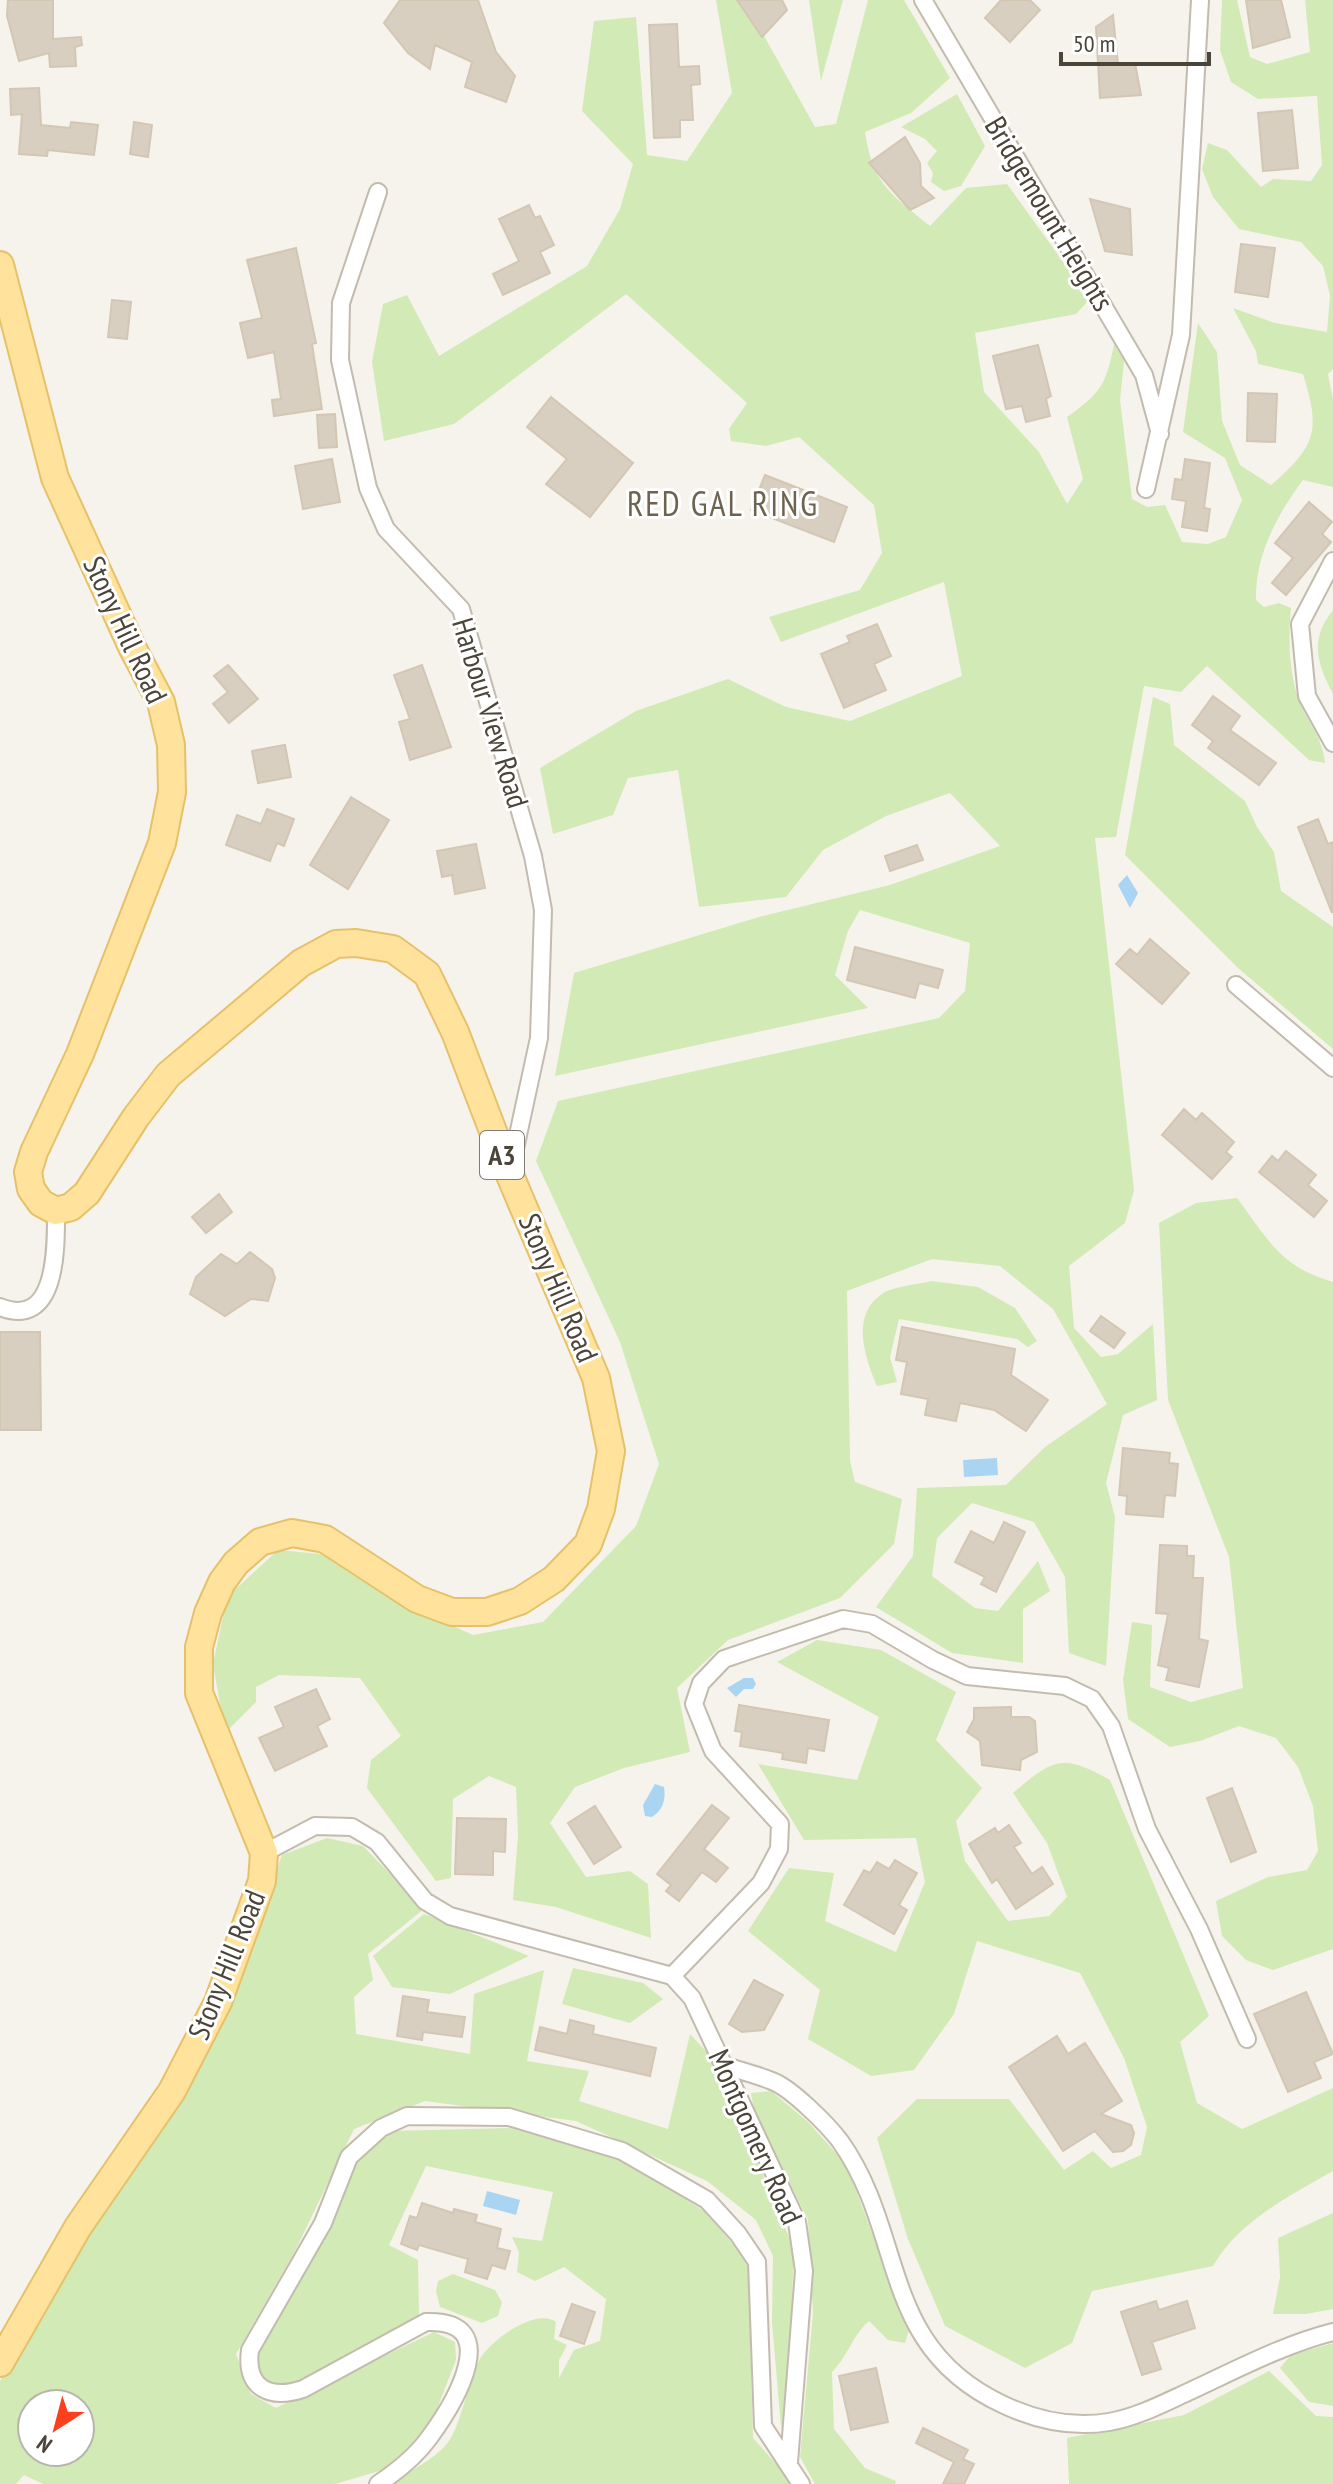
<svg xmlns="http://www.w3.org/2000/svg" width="1333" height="2484" font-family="'PT Sans Narrow',sans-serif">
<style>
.green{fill:#d2eab5;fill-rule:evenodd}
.water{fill:#a9d4f2}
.building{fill:#d8cfc1;stroke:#d3c7b4;stroke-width:2}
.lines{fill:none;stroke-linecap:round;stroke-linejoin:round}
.minor-casing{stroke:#c2bbae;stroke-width:20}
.primary-casing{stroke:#e6c16a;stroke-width:30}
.minor{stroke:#fff;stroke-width:16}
.primary{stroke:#ffe39c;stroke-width:26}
.labels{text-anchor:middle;stroke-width:6;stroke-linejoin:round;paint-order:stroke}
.shield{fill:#fff;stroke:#817c74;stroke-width:2}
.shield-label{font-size:28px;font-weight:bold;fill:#4b4439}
.street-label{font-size:30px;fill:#4b4439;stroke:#fff}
.quarter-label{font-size:34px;letter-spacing:2px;fill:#6e6250;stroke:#fff}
</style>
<rect width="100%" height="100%" fill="#f6f3ec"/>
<path class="green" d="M716,0H744L815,127L836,124L868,0H904L950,78L911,113L865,132C873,185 891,194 930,226L966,188L1007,184L1090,299L1076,314L975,333L984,392L1039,452L1067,504L1083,479L1067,417C1101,393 1106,385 1114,344L1124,361L1120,400L1132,499L1147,507L1165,505L1182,542L1208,544L1226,537L1242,500L1225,458L1183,432L1198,323L1217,352L1222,421L1240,465L1271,485C1316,446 1321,431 1303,374L1258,364L1256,351L1233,308L1275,323L1327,332L1330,296L1323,266L1301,242L1239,229L1213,197L1202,169L1208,143L1227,150L1261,187L1273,179L1311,181L1322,165L1317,96L1258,99L1231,82L1220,50L1222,0H1237L1250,57L1267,64L1310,52L1305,0H1333V369L1328,374L1333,399V487L1303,480C1277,515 1255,555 1256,600L1264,607L1279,603L1291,608C1288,637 1289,667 1297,695C1305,721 1322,733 1325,763L1309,760L1207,666L1181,692L1144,686L1116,837L1095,838L1134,1190L1125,1223L1069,1266L1074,1328L1101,1357L1118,1354L1153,1324L1157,1400L1123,1415L1106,1483L1115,1517L1106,1666L1069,1653L1065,1577L1034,1522L972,1503L937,1538L932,1576L975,1608L998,1611L1038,1561L1050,1591L1023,1609V1663L952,1653L876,1607L913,1556L917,1488L1006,1485L1045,1447L1107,1404L1053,1309L1000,1266L932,1259L847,1291L850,1461L855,1482L902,1499L894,1544L840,1598L728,1640L677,1688L690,1752L624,1768L575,1787L550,1823L586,1877L630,1871L648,1884L651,1938L556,1907L513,1900L518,1835L516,1787L489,1776L453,1799L451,1878L436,1881L367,1788L371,1760L401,1736L360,1678L279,1675L256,1687V1702L225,1733L213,1664L227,1597L278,1550L321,1554L381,1593L473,1635L543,1622L636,1526L659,1464L620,1342L536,1161L558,1101L939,1018L965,991L970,943L860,910L848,931L835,975L868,1008L555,1076L574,973L759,917L890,885L1000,846L950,793L886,816L823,850L786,897L699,907L678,770L628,778L613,815L553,834L540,768L636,711L728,679L786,707L850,721L962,676L944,582L781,642L769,617L860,590L882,553L874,505L799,437L766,446L731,441L729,429L747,403L626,294L454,424L384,441L372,362L383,304L407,295L439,356L587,266L620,209L633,164L582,111L594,21L636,17L647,155L687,161L732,93Z
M809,0H843L821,81Z
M957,94L985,146L961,186L944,191L931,182L933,173L927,163L937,151L925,139L901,127Z
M1333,610V694C1317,663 1309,640 1333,610Z
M1153,697L1170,704L1174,745L1245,801L1257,827L1274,852L1281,891L1333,927V1049L1238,968L1125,855Z
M1237,1198C1268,1239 1280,1267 1333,1282V1949L1273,1970L1246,1960L1222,1936L1216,1901L1268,1877L1307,1870L1318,1851L1313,1806L1298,1767L1276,1738L1239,1726L1200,1741L1170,1747L1128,1719L1123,1680L1132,1622L1152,1625L1150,1687L1191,1702L1243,1688L1229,1557L1168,1400L1159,1223L1196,1203Z
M931,1281L978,1287L1015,1308L1037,1341L1028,1347L1017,1339L899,1319L890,1357L897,1382L877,1386C865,1358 850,1315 882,1294C893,1286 917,1285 931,1281Z
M817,1640L881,1650L956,1692L936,1740L982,1788L956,1821L965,1861L1008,1921L1049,1916L1067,1897L1047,1843L1013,1793C1053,1759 1062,1753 1110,1780L1209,2016L1180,2042L1197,2103L1242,2129L1333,2088V2171C1290,2195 1238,2222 1213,2266L1092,2291L1072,2343L1025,2368L945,2326L908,2239L877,2138L917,2099H1009L1064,2170L1093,2151L1111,2168L1141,2155L1147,2127L1124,2058L1080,1973L977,1941L954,2014L914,2070L871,2076L808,2039L820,1990L748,1931L789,1868L834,1873L825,1921L896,1952L925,1882L916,1838L804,1840L758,1764L857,1780L879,1717L777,1662Z
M327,1838L363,1846L424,1909L368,1954L373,1980L354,1997L356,2034L470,2054L474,1994L544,1970L527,2061L589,2071L579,2101L668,2129L690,2034L716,2062L794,2249L788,2402L781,2427L772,2322L773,2256L756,2220L707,2181L576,2121L425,2101L354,2129L294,2253L236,2354L251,2394L276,2408L434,2332L455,2342L456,2360L430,2427L386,2469L335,2484H43L24,2475L16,2484H0V2381L234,1995L282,1855ZM32,2404H80V2452H32Z
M424,1914L529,1956L450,1994L392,1987L373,1956Z
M573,1968L643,1983L663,1999L630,2023L562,2004Z
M771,2091L807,2121L846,2164L909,2330L905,2343L888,2340L869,2321C852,2336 848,2356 832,2372L834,2429L865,2468L896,2481L895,2484H815L800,2457L813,2313L808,2220L754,2110L751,2093Z
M509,2128L626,2161L704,2211L748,2261L753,2438L794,2484H390C407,2472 432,2461 446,2445C462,2426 467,2382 480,2359C491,2340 536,2307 556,2322L554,2339L567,2345L559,2360V2378L574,2350L600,2341L606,2299L564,2267L535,2281L517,2272L519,2252L512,2237L542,2241L553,2192L426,2166L389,2245L418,2260L419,2316L305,2380L277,2388L254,2368L262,2344L332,2221L357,2161L391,2131Z
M1333,2213V2309L1306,2314H1273L1280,2277L1278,2238Z
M453,2274L495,2290L502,2302L498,2316L482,2323L440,2307L436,2291L438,2281Z
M1333,2343V2406L1309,2402L1280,2368L1291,2355Z
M1269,2371L1316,2416L1333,2417V2484H1069L1067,2438L1184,2415Z"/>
<path class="water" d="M1127,875L1138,893L1130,908L1118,885Z
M997,1458L998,1475L964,1477L963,1460Z
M744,1678H753L756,1684L753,1689H744L736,1697L727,1688Z
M655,1784L664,1787C666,1800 663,1810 652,1817L645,1816L643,1805Z
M487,2191L520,2200L516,2215L483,2206Z"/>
<path class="building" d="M8,0H53V39L81,37L82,45L75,47L76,66L50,67L49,53L19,61L7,16Z
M400,0H478L496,52L515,76L506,102L465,87L472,62L435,45L430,69L408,53L384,23Z
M737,0H782L787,10L762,37Z
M1001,0H1030L1040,10L1010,42L985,18Z
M1246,0H1281L1290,37L1253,48Z
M1113,15L1118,65L1135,63L1141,95L1100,98L1096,27Z
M677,24L679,67L699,66L700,84L691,85L693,120H680V137L654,138L649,25Z
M39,88L41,125L70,128L71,122L98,125L94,155L48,150L47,156L19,154L22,114L11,115L10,89Z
M1292,110L1298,168L1263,171L1258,113Z
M134,122L152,125L148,157L130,154Z
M905,137L920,163L921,186L934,198L910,210L869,163Z
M1090,199L1130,209L1132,255L1105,251Z
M529,205L535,218L540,216L554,245L540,252L550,273L503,295L493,274L519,261L499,219Z
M1241,244L1275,248L1268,297L1235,292Z
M296,248L316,343L312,344L322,409L274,416L272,400L281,399L274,352L248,358L240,323L262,318L247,260Z
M112,300L131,302L127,339L108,337Z
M1038,345L1051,396L1046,399L1050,416L1026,422L1022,406L1006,409L993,356Z
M1248,393L1277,394L1275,442L1247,441Z
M551,397L633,463L590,517L546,484L567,459L527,427Z
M335,414L337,447L319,448L317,415Z
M332,459L340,502L303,509L295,466Z
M1185,459L1210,463L1204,508L1210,509L1207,531L1182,527L1186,501L1172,499L1175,479L1182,480Z
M765,475L847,507L834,542L751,510Z
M1309,502L1332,522L1322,534L1331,542L1286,595L1272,583L1293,558L1275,543Z
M877,624L891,656L874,664L886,690L844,708L821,654L850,642L847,636Z
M228,665L258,699L229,723L213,704L228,692L214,676Z
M422,665L451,747L410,760L399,722L410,719L394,675Z
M1213,696L1240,716L1230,730L1276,763L1259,785L1208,748L1213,741L1192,725Z
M285,745L291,777L258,783L252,751Z
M351,797L389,820L348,889L310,865Z
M267,809L294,819L284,846L277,843L270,861L226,845L237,815L261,824Z
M1318,819L1328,844L1333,842L1332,913L1298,827Z
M476,844L485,888L455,894L452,875L442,877L437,851Z
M917,845L923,860L890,871L885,856Z
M1150,939L1189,973L1162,1004L1116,964L1130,949L1137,955Z
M855,947L943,970L938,988L919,983L915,998L847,980Z
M1184,1109L1196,1120L1202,1113L1234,1142L1226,1152L1232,1157L1212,1179L1162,1135Z
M1286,1151L1316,1175L1308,1185L1327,1201L1314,1217L1259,1172L1272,1156L1278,1161Z
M219,1194L232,1212L206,1233L192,1217Z
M250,1252L272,1269L275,1278L268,1301L251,1299L225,1316L190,1294L196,1277L221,1254L237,1264Z
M1101,1316L1125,1333L1114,1348L1090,1331Z
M902,1327L1015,1349L1011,1375L1048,1400L1026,1431L994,1410L960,1403L956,1421L925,1415L928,1399L901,1394L907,1362L896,1360Z
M0,1332H40L41,1430H0Z
M1123,1448L1170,1453L1169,1463L1178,1464L1175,1496L1165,1495L1163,1517L1126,1514L1127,1496L1119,1495Z
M1004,1522L1025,1532L996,1592L981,1584L985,1577L955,1562L971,1531L994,1543Z
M1160,1545L1187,1546V1556H1194L1193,1578H1203L1199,1639L1208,1641L1199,1687L1166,1680L1169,1668L1158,1665L1168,1614L1156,1613Z
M316,1689L330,1719L317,1726L327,1746L275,1771L259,1738L284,1727L275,1707Z
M739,1705L829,1720L824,1751L808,1748L806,1763L782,1759L783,1753L740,1746L742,1732L735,1731Z
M1011,1707V1717H1029L1035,1721L1037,1752L1021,1760L1020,1770L982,1765L980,1741L967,1732L974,1719V1708Z
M1232,1788L1256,1852L1231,1862L1207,1798Z
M712,1805L729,1818L704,1849L728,1868L716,1882L702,1872L679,1901L666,1891L671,1885L657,1874Z
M595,1806L621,1847L594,1864L568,1823Z
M457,1818L506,1819L505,1852L493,1851V1875L455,1874Z
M1009,1825L1021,1843L1014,1847L1032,1874L1042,1867L1053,1884L1016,1909L997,1879L992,1883L969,1844L995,1828L998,1833Z
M895,1860L917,1873L899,1905L907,1910L894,1934L844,1905L864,1870L870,1873L877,1862L889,1869Z
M754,1980L783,1995L764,2030L742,2032L729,2024Z
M1306,1992L1333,2054L1314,2062L1321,2078L1288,2092L1254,2014Z
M403,1996L429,2000L427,2012L465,2017L462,2037L423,2032L422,2040L397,2036Z
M570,2020L594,2026L593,2034L656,2048L650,2076L535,2050L540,2027L567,2034Z
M1057,2036L1068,2054L1085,2043L1122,2101L1101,2114L1131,2125L1134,2133L1131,2145L1123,2151L1113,2152L1095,2131L1063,2151L1009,2067Z
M422,2203L453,2213L454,2209L477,2215L475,2222L501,2229L497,2248L510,2251L505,2269L492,2265L487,2279L465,2272L468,2259L419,2245L417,2250L401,2244L410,2216L417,2218Z
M1156,2301L1159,2310L1187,2301L1195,2328L1152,2342L1161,2369L1142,2375L1121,2312Z
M572,2304L595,2312L584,2344L560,2336Z
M876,2368L888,2422L851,2430L839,2376Z
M923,2428L968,2450L963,2459L974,2464L964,2484H943L954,2462L916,2443Z"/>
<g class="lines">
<defs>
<path id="minor" d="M923,0L1144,375L1160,434
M378,192L341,303L340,360L368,488L386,529L461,609L533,856L543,910L539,1038L510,1172
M1146,489L1181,335L1200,0
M1333,561L1300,624L1307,696L1333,743
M1236,985L1333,1068
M0,1307C58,1330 56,1246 56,1211
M264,1853L315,1826L352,1827L377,1842L425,1901L450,1916L672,1976L692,1998L797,2222L804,2271L789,2462
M672,1976L761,1883L779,1849L780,1824L713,1751L694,1704L701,1683L724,1659L843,1619L872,1624L933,1660L967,1676L1065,1686L1092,1699L1111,1726L1147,1829L1199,1929L1247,2039
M726,2066C741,2071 758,2075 772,2081C791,2088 827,2124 840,2141C907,2235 878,2347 1004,2405C1036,2420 1073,2428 1109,2422C1137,2417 1162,2404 1188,2392C1236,2370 1282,2345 1333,2332
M378,2484C396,2472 416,2456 429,2438C454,2404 506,2319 426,2322L303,2389C269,2400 245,2388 250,2350L323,2223L349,2157L381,2128L407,2116L509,2117L622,2151L707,2200L738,2234L757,2262L763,2426L801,2484"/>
<path id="primary" d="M0,265L55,478L132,647L161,702L171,745L172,792L162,843L80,1054L34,1152L28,1172L31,1189L41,1203L56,1211L71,1207L87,1193L136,1117L168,1075L301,963L336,944L356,943L393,949L427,974L455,1032L509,1173L596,1378L611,1451L601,1509L588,1544L554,1579L520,1601L487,1612H452L417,1599L325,1539L292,1533L260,1542L236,1563L222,1582L208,1613L199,1647V1693L264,1853L262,1881L218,2002L172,2091L78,2227L0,2363"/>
</defs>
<use href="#minor" class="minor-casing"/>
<use href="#primary" class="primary-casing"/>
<use href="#minor" class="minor"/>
<use href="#primary" class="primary"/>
</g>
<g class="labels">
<rect class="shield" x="480" y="1131" width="44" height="48" rx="6"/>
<g class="shield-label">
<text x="502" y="1165">A3</text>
</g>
<g class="street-label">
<text transform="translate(1049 214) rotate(59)" y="10">Bridgemount Heights</text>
<text transform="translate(125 630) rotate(65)" y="10">Stony Hill Road</text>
<text transform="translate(490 713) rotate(73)" y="10">Harbour View Road</text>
<text transform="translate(558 1288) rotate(67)" y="10">Stony Hill Road</text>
<text transform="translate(227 1965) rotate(-68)" y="10">Stony Hill Road</text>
<text transform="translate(755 2137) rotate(66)" y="10">Montgomery Road</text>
</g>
<g class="quarter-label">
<text x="723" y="516">RED GAL RING</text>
</g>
</g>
<g transform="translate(56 2428) rotate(216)"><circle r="38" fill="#ffffff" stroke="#b7b4b0" stroke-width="2"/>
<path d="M0-6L14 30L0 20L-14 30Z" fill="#fc3f1d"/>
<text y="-12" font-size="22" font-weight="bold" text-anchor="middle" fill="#4b4439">N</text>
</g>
<path d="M1061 52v12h148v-12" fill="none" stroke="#4b4439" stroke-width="4"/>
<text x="1073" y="52" font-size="24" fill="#4b4439" stroke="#ffffff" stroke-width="6" paint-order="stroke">50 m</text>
</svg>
